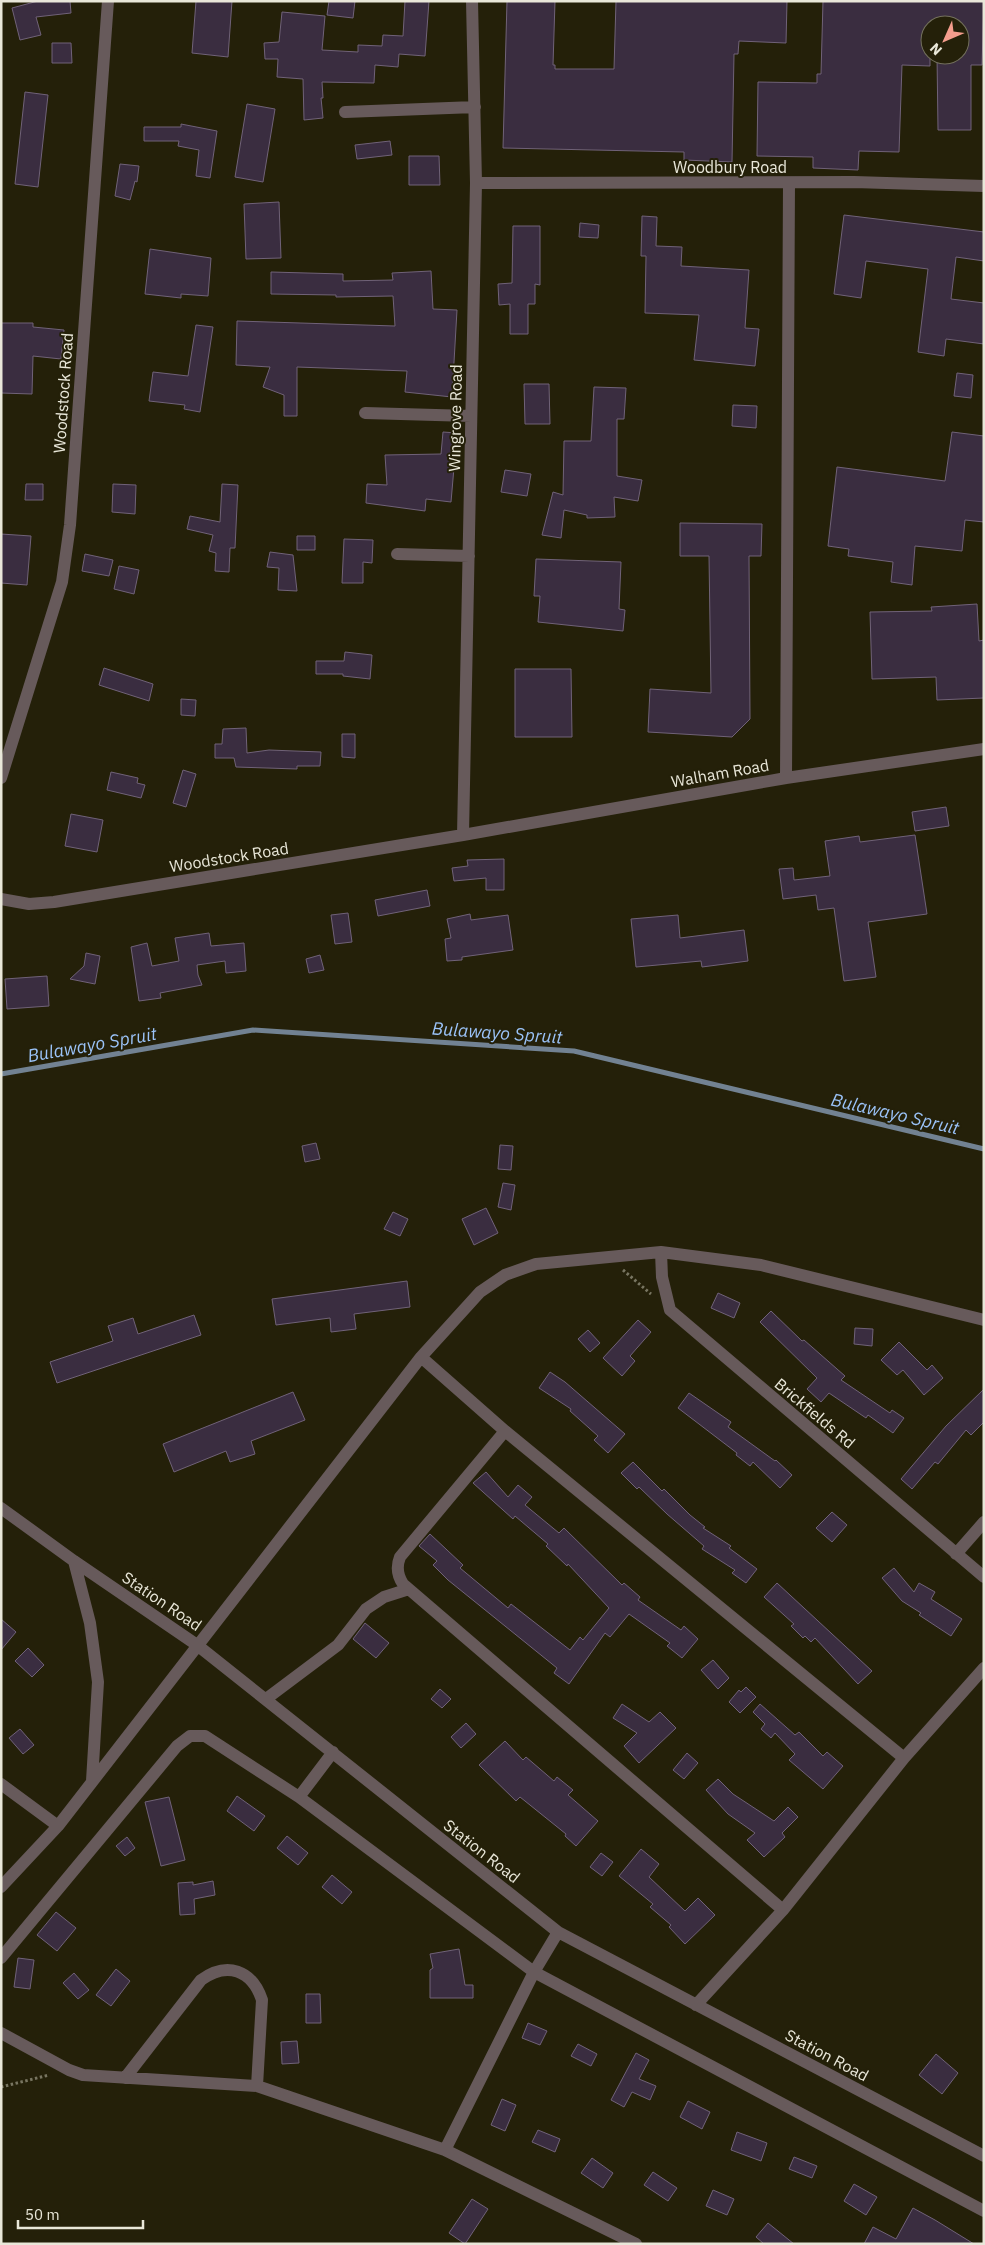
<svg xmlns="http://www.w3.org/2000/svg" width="985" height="2245" font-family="'IBM Plex Sans',sans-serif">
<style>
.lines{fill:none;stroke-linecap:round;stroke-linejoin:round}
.stream{stroke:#728292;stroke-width:5}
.building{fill:#3a2d40;stroke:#706278}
.path{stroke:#787561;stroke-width:3;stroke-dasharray:2.5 2.5;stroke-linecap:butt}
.minor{stroke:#675a5b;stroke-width:12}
.labels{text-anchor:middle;stroke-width:4;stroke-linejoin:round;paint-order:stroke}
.street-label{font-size:16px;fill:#e9e7d9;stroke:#242009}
.water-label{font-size:18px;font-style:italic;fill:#9bc3f8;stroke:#242009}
</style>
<rect width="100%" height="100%" fill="#242009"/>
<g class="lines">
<path class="stream" d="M1,1074L253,1030L574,1051L984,1149"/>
</g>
<path class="building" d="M38,1H70L71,13L36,17L41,35L20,40L12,8Z
M196,1H232L228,57L192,53Z
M329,1H355L353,18L327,15Z
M405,1H429L425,56L399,54L398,67L375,65L374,83L322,82L323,98H321L323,118L304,120L303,79L277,77L278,59H265L264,43L279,42L282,12L325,16L322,50L358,52V45L382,46L383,35L403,36Z
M507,1H555L553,65H555V69H614L616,1H787L786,43L739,41L738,54H734L732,162L684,160V152L503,148Z
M823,1H984L982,65H971V130H938L937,55H960V25H930V66L902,65L899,152L859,151L858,170L813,168V157L757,156L758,82L817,83V74H821Z
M52,43H71L72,63H52Z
M25,92L48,95L38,187L15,184Z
M247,104L275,109L263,182L235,177Z
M181,124L217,131L210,178L196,176L199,150L178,146L179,141H144V127H181Z
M390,141L392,155L357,159L355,145Z
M409,156H439L440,185H409Z
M120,164L139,166L137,182L135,181L130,200L115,196Z
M279,202L281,258L246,259L244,204Z
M844,215L984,232V261L956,257L951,299L984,303V344L946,339L944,356L918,352L928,269L866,261L861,298L834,294Z
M642,216L657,217L656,246L682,247L681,266L749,270L745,328L759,329L755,366L694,360L699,315L645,313L646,256H641Z
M580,223L599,225L598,238L579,237Z
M513,226H540V285L535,284V304H528V334H510V304L499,305L498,284L512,283Z
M150,249L211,258L208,296L181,294V298L145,294Z
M431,271L433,309L457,310L452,397L405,392L407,371L297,367V416H284V395L263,387L270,367L236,365L237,321L395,326L393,296L336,297V295L271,294V272L343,274V281L393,280L392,273Z
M1,323H33V327L64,330L61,359L33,356L32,394L1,393Z
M196,325L213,327L200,412L184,409L185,405L149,401L153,372L188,376Z
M957,373L973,375L971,398L954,396Z
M524,384H549L550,424H525Z
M594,387L626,388L624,419H617V476L642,480L638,501L614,497L615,517L587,518V515L564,510L561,538L542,535L553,492L563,495L564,441H591Z
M733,405L757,406L756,428L732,426Z
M443,432L457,433L451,502L426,499L425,511L366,503L367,484L387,485L385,455L441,454Z
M952,432L984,436V522L965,520L962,551L915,546L912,585L891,582L893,562L848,556L849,549L828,546L837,467L945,481Z
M505,470L531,474L527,496L501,492Z
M26,484H43V500H25Z
M113,484L136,485L135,514L112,512Z
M222,484L238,485L235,548H230L229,572L215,571L216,553L209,551L213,535L187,529L190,516L220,522Z
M680,523L762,524L761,556H749L750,719L732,737L648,732L650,689L711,693L709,556H680Z
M1,534L31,536L27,585L1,583Z
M297,536H315V550H297Z
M344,539L373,540L372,563L363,562V583H342Z
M270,552L293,555L297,591L278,590L279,568L267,567Z
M85,554L113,560L109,576L82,571Z
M536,559L621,562L619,609L625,610L623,631L538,622L540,596H534Z
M119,566L139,570L134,594L114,589Z
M977,604L979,641L984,640V698L937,700L936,677L872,679L870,612L932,611L931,607Z
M345,652L372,655L370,679L343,676V674H316V661H344Z
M104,668L153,684L149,701L99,685Z
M515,669H571L572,737H515Z
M181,699L196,700L195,716L181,715Z
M246,728L247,753L269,750L321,752L320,766H297V769L236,767L234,758H215V744H222L223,729Z
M342,734H355V758L342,757Z
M183,770L196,774L186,807L173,803Z
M111,772L138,778L137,783L145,785L141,798L107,790Z
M946,807L949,826L915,831L912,812Z
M71,814L103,820L97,852L65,846Z
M915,835L927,914L868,922L876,977L844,981L834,908L818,910L816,895L783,899L779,869L793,868L794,880L830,876L825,841L859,836L860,842Z
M504,859V890H486V878L454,881L452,868L468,866L467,860Z
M427,890L430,906L378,916L375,900Z
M348,913L352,942L335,944L331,915Z
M470,914L471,920L508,915L513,950L462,957V960L447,961L445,939L451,938L447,919Z
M678,915L680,938L744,930L748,961L702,967L701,961L636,967L631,919Z
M209,933L211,946L244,943L246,971L226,973L225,961L197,965L198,975L202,985L160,993L161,998L139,1001L131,947L147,943L152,966L179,961L175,938Z
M86,953L100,956L95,984L70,979L84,966Z
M320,955L324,970L309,973L306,959Z
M47,976L49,1006L7,1009L5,979Z
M316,1143L320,1159L305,1162L302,1146Z
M500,1145L513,1146L511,1170L498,1169Z
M503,1183L515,1185L511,1210L498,1207Z
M486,1208L498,1233L474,1245L462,1219Z
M393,1212L408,1219L400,1236L384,1229Z
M407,1281L410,1307L354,1314L356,1329L331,1332L330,1318L276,1325L272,1299Z
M718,1293L740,1303L734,1318L711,1308Z
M771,1311L802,1341L804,1340L845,1376L841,1380L890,1413L892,1410L904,1418L893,1433L868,1415L866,1418L829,1393L821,1402L807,1389L817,1378L760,1322Z
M194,1315L201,1335L57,1383L50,1362L113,1341L108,1326L133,1318L138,1334Z
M638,1320L651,1332L630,1356L635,1361L622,1376L603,1358Z
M855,1328L873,1329L872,1346L854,1344Z
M588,1330L600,1343L590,1352L578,1339Z
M899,1342L927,1370L932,1365L943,1378L924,1395L903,1370L897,1375L881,1360Z
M550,1372L565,1382L625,1434L608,1453L594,1440L598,1436L570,1411L571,1409L539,1388Z
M984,1389V1422L971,1435L966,1430L938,1464L935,1462L912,1489L901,1479L946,1426Z
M293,1392L305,1420L251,1441L255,1454L230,1462L226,1451L174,1472L163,1444Z
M689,1393L731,1422L728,1427L775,1461L776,1460L792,1475L780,1488L753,1462L750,1466L736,1455L737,1453L678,1408Z
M633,1462L662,1491L664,1489L690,1515L705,1527L703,1528L731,1546L729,1548L757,1569L746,1583L732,1573L735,1570L702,1549L704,1546L667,1514L639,1487L637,1489L621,1473Z
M486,1472L508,1497L518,1485L532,1497L525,1505L559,1533L564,1528L622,1585L624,1583L640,1597L638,1600L681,1630L684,1626L698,1639L682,1658L667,1646L670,1643L629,1614L610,1637L605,1633L569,1684L554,1673L557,1668L448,1580L433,1565L437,1561L419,1546L430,1534L463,1565L460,1568L508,1608L511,1604L570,1650L580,1637L583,1640L609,1608L568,1564L567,1566L546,1546L548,1544L515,1516L513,1519L473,1483Z
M832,1512L847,1525L832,1542L816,1528Z
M894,1568L914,1592L919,1583L935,1592L931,1599L962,1619L951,1636L919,1615L921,1613L902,1601L882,1578Z
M777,1583L872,1671L858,1684L815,1638L811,1642L805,1636L803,1638L791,1626L794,1624L764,1597Z
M1,1619L16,1632L1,1650Z
M365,1623L389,1643L376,1658L353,1639Z
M28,1648L44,1665L32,1677L15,1661Z
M713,1660L729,1678L718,1689L701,1670Z
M746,1687L756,1697L740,1713L729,1702L739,1690L741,1692Z
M440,1689L451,1699L442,1708L431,1699Z
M622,1704L649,1722L660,1712L676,1728L639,1763L624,1746L637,1733L613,1718Z
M760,1704L795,1735L799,1732L823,1756L827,1752L843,1766L823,1789L789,1760L795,1754L775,1733L771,1738L761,1729L765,1724L753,1712Z
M466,1723L476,1734L461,1748L451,1737Z
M20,1729L34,1745L23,1754L9,1738Z
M505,1741L523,1760L526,1757L554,1781L557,1777L573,1790L568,1795L598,1821L576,1846L565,1836L566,1834L520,1797L516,1801L479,1765Z
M687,1753L698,1763L684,1779L673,1770Z
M718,1779L733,1794L774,1821L788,1807L798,1817L782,1833L785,1837L764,1857L747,1840L755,1833L728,1814L706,1790Z
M237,1796L265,1816L254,1831L227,1811Z
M169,1797L185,1860L161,1866L145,1802Z
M287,1836L308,1853L298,1865L277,1848Z
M127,1837L135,1848L125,1856L116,1846Z
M641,1849L659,1864L649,1877L685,1911L698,1898L715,1915L685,1944L669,1927L671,1925L650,1907L653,1904L619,1876Z
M601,1853L613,1862L602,1876L590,1867Z
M332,1875L352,1892L342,1904L322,1887Z
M213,1881L215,1895L194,1899L195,1914L180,1915L178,1883L193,1882V1885Z
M56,1912L76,1928L57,1951L37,1935Z
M459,1949L465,1985H473V1998H430V1970L433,1968L430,1954Z
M18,1958L34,1960L30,1989L14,1987Z
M116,1969L130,1981L111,2006L96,1995Z
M74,1973L89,1990L78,1999L63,1983Z
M306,1994H320L321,2023H306Z
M528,2023L547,2031L540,2045L522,2038Z
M297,2041L299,2063L282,2064L281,2042Z
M578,2044L597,2054L591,2066L571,2056Z
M636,2053L649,2060L639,2079L656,2086L650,2100L632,2092L624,2107L611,2100Z
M936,2054L958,2073L942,2094L919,2075Z
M502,2099L516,2105L505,2131L491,2125Z
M688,2101L710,2112L702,2129L680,2117Z
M538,2130L560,2139L555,2152L532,2142Z
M737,2132L767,2143L761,2161L731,2150Z
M794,2157L817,2166L812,2178L789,2169Z
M592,2158L613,2173L603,2188L581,2173Z
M653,2172L677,2188L668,2201L644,2185Z
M854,2184L877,2197L866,2215L844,2201Z
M713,2190L734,2199L727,2215L706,2206Z
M472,2199L488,2209L465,2244L449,2233Z
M913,2208L935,2220L974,2244H864L873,2227L896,2239Z
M768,2223L794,2244H764L756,2237Z"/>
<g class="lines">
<path class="path" d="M623,1270L651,1294
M1,2087L49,2075"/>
<path class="minor" d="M345,112L475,107
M476,183L854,182L984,186
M365,413L471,416
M397,554L469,556
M1,778L62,582L70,525L108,1
M786,778L789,183
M463,835L476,183L472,1
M1,899L29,904L54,902L463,835L786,778L984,749
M661,1252L662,1277L670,1310L984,1577
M421,1357L505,1431L904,1758
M505,1431L400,1557C396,1567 397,1575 403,1584L783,1910
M1,1508L74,1561L197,1645L558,1932L984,2156
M956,1554L984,1522
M74,1561L90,1623L98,1682L92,1781
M266,1699L338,1645L366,1609L384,1597L409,1589
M1,1784L58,1826
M299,1797L333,1752
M1,1887L58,1826L421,1357L480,1292L505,1275L536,1264L661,1252L761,1265L984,1320
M1,1958L177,1746L190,1736H205L299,1797L534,1972L984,2211
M696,2005L783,1910L904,1758L984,1668
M1,2033L69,2070L83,2075L257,2086L445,2150L636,2244
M125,2078L201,1980C227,1961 252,1970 262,2000L257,2086
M445,2150L534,1972L558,1932"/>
</g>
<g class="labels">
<g class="street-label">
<text x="730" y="173">Woodbury Road</text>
<text transform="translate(63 393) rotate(-86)" y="6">Woodstock Road</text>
<text transform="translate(455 418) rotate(-89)" y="6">Wingrove Road</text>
<text transform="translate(720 773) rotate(-10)" y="6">Walham Road</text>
<text transform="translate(229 857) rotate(-9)" y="6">Woodstock Road</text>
<text transform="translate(815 1413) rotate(40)" y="6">Brickfields Rd</text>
<text transform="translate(162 1601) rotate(34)" y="6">Station Road</text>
<text transform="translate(482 1851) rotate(38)" y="6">Station Road</text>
<text transform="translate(827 2055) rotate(28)" y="6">Station Road</text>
</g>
<g class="water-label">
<text transform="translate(497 1033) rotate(4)" y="6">Bulawayo Spruit</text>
<text transform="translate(92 1045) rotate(-10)" y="6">Bulawayo Spruit</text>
<text transform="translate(895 1114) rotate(13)" y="6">Bulawayo Spruit</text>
</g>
</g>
<rect width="985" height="2245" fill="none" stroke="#e9e7d9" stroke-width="5"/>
<g transform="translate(945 40) rotate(225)"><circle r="24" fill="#242009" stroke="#73705c"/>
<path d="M0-4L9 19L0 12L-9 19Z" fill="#f49d8d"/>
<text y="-8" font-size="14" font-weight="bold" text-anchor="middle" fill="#e9e7d9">N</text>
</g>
<path d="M18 2220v8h125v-8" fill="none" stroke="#e9e7d9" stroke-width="2.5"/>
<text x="25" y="2220" font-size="15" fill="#e9e7d9" stroke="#242009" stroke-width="4" paint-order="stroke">50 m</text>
</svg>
